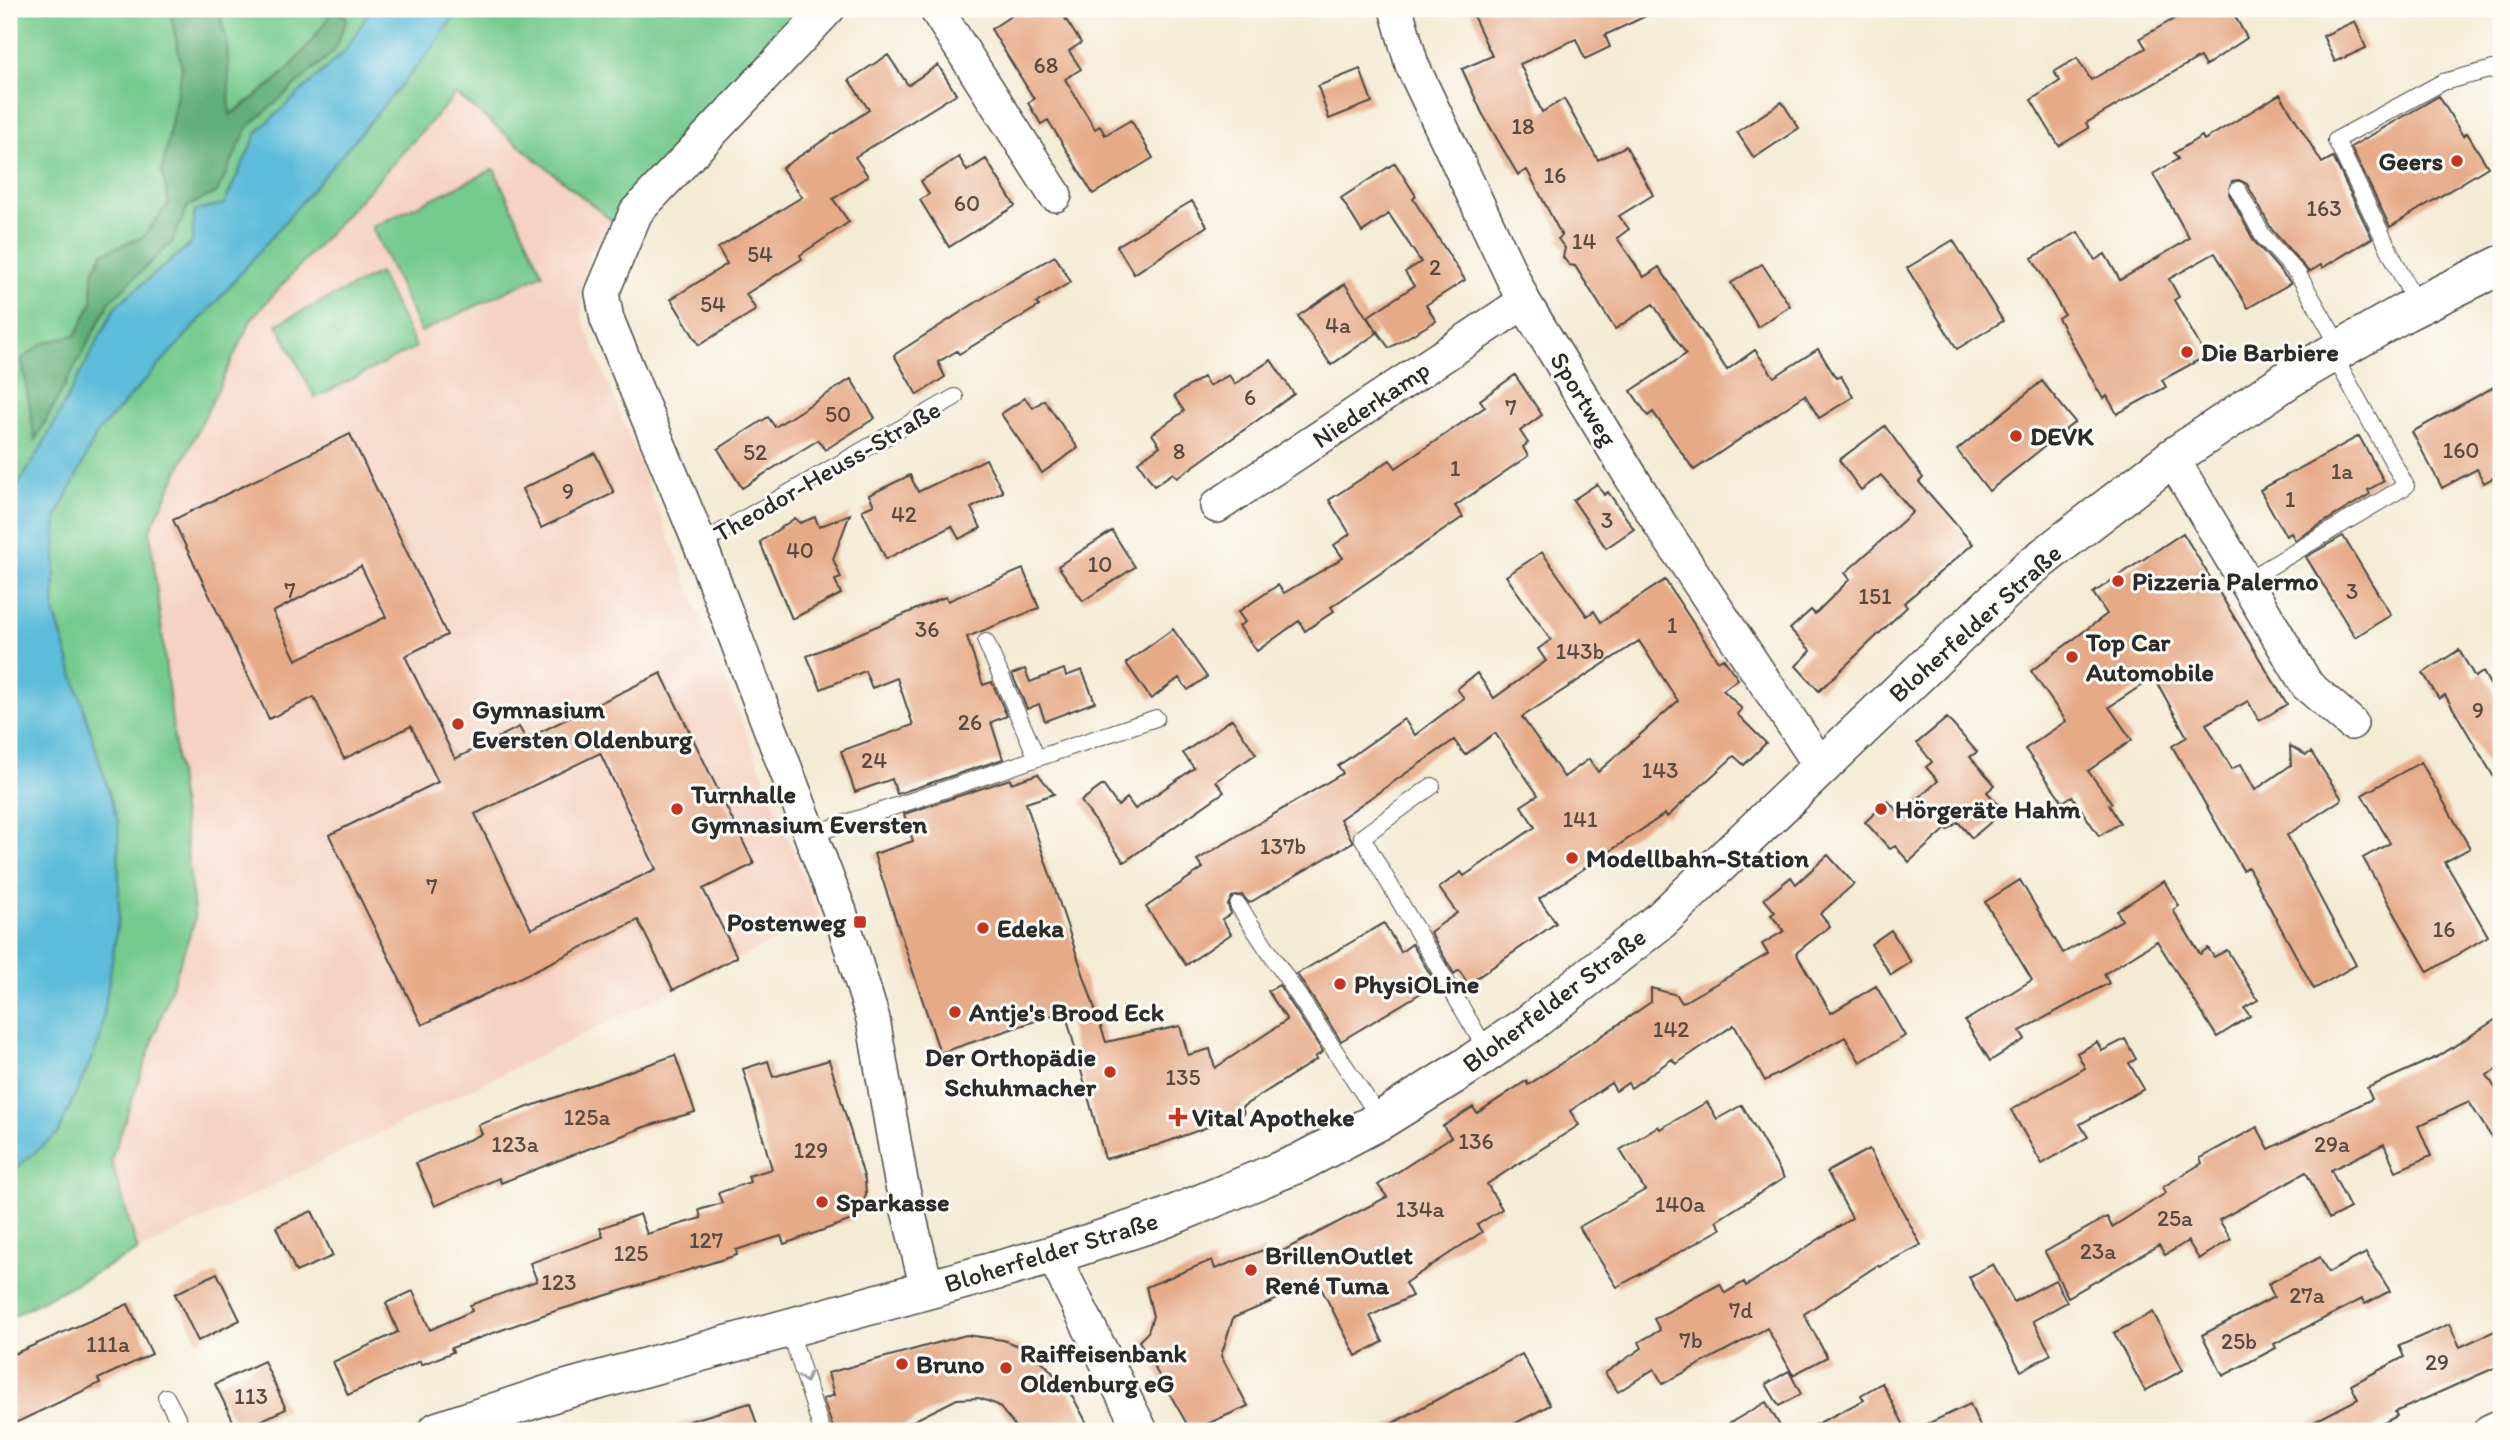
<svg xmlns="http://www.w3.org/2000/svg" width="2510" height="1440" font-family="Itim,sans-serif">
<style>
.built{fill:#f5d2c2}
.green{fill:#75ca8d;stroke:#507a5c;stroke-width:2}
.forest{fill:#60ae78;stroke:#466c52;stroke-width:2}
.water{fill:#5bbcd9;stroke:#437482;stroke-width:2}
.building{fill:#e6aa87;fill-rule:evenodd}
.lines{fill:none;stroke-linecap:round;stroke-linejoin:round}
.service-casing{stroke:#494844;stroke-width:18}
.minor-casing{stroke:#494844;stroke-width:36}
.tertiary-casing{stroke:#494844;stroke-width:41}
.service{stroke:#fff;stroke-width:16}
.minor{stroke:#fff;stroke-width:33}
.tertiary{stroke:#fff;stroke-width:38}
.oneway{stroke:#a0a0a0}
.poi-dot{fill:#c8321e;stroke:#fdfcf7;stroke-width:2.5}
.labels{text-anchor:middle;stroke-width:6;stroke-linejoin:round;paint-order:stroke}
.number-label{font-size:23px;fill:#5a4b42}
.poi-label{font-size:26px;font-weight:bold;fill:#2b2b2b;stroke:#fdfcf7;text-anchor:start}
.street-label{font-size:26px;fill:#2b2b2b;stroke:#fdfcf7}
</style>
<rect width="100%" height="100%" fill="#fdfcf7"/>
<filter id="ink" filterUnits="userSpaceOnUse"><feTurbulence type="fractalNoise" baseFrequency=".0143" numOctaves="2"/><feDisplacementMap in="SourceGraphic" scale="14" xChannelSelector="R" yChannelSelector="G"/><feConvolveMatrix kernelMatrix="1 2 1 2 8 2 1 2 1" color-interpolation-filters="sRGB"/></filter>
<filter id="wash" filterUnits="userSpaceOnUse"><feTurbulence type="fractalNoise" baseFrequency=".00686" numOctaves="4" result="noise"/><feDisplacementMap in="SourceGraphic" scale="28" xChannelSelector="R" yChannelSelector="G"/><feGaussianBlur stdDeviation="1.57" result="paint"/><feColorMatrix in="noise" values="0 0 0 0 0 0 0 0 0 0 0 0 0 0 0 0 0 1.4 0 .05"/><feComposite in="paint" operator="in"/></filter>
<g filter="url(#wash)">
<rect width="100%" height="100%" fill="#f4ebd5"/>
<path class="built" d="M456,93L612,221L590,252L581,315L820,919L138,1251L111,1160L195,920L150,530L252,318Z"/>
<path class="green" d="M9,9H170L182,69L162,171L169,203L143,237L102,253L93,272L92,303L76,335L44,343L22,359L36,439L111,300L172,242L188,206L217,192L248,127L334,51L347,18L337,9H371L345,51L258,131L224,204L195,211L192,243L116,306L39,452L9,500Z
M218,9H334C299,62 282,79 229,115L227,40Z
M460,9H800L612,221L456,94L252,318L150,530L195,920L111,1160L138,1251L9,1318V1174L58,1133L100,1040L119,914L118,822L54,611L56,519L97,433L218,300L431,50Z
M494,169L543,274L421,332L372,227Z
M379,273L416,347L315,398L277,324Z"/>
<path class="forest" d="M170,9H218L227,40L230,115C280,82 301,59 334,9L347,18L334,51L248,127L217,192L188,206L172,242L111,300L35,440L22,359L44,343L76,335L92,303L93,272L103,253L143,237L169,203L162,171L182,69Z"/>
<path class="water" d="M371,9H460L431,50L218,300L97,433L56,519L54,611L118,822L119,914L100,1040L58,1133L9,1174V500L39,452L116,306L192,243L195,211L224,204L258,131L345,51Z"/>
<g id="blocks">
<path class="building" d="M1022,9H1059L1081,43L1069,51L1081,69L1065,79L1095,129L1100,126L1105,135L1131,120L1153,158L1093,194L1048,120L1041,124L1028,103L1034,99L991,29Z
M1470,9H1661L1605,35L1610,47L1585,59L1576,39L1520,64L1542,112L1564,99L1598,160L1626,146L1653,195L1619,216L1629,229L1617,238L1644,277L1659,267L1727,370L1755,350L1774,377L1818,349L1836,378L1841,376L1853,397L1819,418L1805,395L1694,470L1653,412L1648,416L1631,391L1686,354L1653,304L1615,329L1575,266L1569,265L1563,257L1565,248L1558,239L1562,236L1527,170L1518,175L1482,113L1462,69L1492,56Z
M2192,9H2231L2247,38L2205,66L2200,57L2086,123L2089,128L2059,146L2031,100L2060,81L2054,72L2077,58L2091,80L2146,48L2140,38Z
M2355,21L2366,48L2335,62L2323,36Z
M888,55L908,85L938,65L956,94L855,157L868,176L833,199L849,222L800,255L802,259L746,294L756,310L699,345L671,299L727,264L718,248L802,197L782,168L869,110L849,80Z
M1360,69L1372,102L1329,119L1318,86Z
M2280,94L2322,163L2333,157L2372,238L2322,268L2321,265L2309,272L2272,230L2247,184L2239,180L2232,181L2229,194L2254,241L2291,283L2248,308L2215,253L2169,279L2179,297L2174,300L2206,356L2162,380L2166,387L2117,414L2107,396L2103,399L2058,318L2064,314L2032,258L2078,232L2095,260L2105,254L2120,280L2179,245L2189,238L2153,174L2178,159L2174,153L2202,136L2204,140Z
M2439,96L2463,136L2467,133L2488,167L2390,227L2351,147Z
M1782,102L1799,128L1754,158L1737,132Z
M959,157L967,171L986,159L1015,206L949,247L920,200L929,194L921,181Z
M1395,163L1416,196L1413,199L1465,280L1426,305L1436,321L1389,348L1367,317L1414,286L1405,272L1421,262L1389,214L1362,232L1341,198Z
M1192,201L1207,226L1134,274L1117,246Z
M1953,240L2003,321L1957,349L1907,268Z
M1055,256L1071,282L1036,303L1039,306L959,354L957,351L938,362L945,377L917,395L894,355L997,289Z
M1762,264L1790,306L1758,327L1731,283Z
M1345,284L1377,333L1331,365L1298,316Z
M1271,360L1294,394L1177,478L1173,473L1154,486L1138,462L1160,446L1152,434L1184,411L1174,396L1203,377L1209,386L1229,375L1235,384Z
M1515,375L1542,415L1520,431L1528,443L1523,447L1528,456L1455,506L1463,517L1331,607L1334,611L1305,631L1299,621L1257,651L1239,626L1245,622L1238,612L1278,585L1284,593L1343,558L1334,545L1350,534L1329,500L1390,460L1396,468L1485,407L1480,400Z
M851,379L875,418L825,450L818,440L742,488L718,449L768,417L775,427Z
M2042,381L2075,422L1989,491L1957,450Z
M2501,383V474L2484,483L2477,469L2442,488L2412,432Z
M1025,398L1033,408L1044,400L1078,448L1042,473L1001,414Z
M1885,426L1923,478L1919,482L1973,544L1904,603L1907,607L1819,691L1796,666L1811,651L1790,629L1811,610L1815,614L1850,579L1845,573L1913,512L1881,475L1861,490L1839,460Z
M350,434L447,635L405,656L455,759L519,727L526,739L661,673L754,864L703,889L737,957L673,990L638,920L422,1025L329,835L438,782L411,726L344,759L314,697L269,719L173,520ZM361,566L386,617L296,660L273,612ZM600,753L656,869L531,929L475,814Z
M2359,436L2384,481L2368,490L2370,494L2295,540L2291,533L2286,536L2260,490Z
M595,453L614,493L541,528L522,489Z
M986,459L1003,492L971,508L981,528L959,539L952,526L886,559L862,510L874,505L869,495L910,475L918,492Z
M1597,484L1604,495L1608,492L1634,529L1606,548L1573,500Z
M850,514L833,559L841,578L835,580L841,594L792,619L760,542L795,518L800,523L815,517L819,527Z
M1112,531L1135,567L1083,601L1058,566Z
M2183,533L2287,704L2259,721L2248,701L2206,724L2232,769L2241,764L2255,790L2291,765L2290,746L2306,755L2311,752L2342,799L2287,835L2356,965L2314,989L2248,867L2243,870L2172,746L2187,737L2154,677L2109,707L2132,740L2088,771L2112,803L2109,805L2120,823L2099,836L2072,796L2063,802L2025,749L2066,721L2031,671L2107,614L2093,593Z
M2343,536L2391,615L2355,637L2306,557Z
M1542,552L1587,616L1594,611L1601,622L1665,580L1718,661L1723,658L1738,679L1723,690L1742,709L1737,714L1766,743L1744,765L1734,756L1667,817L1665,814L1539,899L1556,923L1468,984L1459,970L1454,974L1430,932L1457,913L1439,888L1461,872L1464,876L1535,827L1521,806L1538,795L1495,733L1465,755L1454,740L1340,819L1353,842L1249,903L1242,895L1232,897L1228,905L1231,914L1222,919L1231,934L1186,965L1146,907L1203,868L1197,860L1343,773L1338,766L1404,719L1415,735L1464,698L1457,689L1477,673L1494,698L1546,661L1538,649L1551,640L1506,576ZM1639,641L1678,701L1598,772L1589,759L1564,777L1522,717Z
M1023,569L1039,608L967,637L983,685L992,682L1007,716L991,722L1003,759L897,794L892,779L855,792L841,751L913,725L897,678L872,688L865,671L821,689L807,656L940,599L946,597L948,601Z
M1173,629L1207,677L1188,690L1179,678L1151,699L1126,663Z
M2459,650L2475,677L2483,672L2501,704V789L2445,695L2439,699L2423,673Z
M1025,669L1030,682L1064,669L1066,676L1082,670L1095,702L1045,721L1039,704L1027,709L1012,674Z
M1947,718L1977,752L1970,757L1995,785L1987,792L2004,811L1972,838L1958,822L1948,830L1947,828L1909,862L1895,846L1890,849L1865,822L1888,801L1900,814L1938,781L1926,767L1932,762L1917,743Z
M1232,719L1256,754L1216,781L1224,792L1124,862L1081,801L1103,785L1118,806L1127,798L1135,809L1194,768L1183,753Z
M2421,762L2470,848L2445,862L2488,936L2428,972L2363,858L2390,843L2362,795Z
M1038,774L1054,794L1026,803L1106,1042L1180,1026L1188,1055L1210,1049L1215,1068L1287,1020L1268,991L1279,985L1323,1052L1315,1057L1317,1059L1242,1107L1244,1114L1158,1145L1105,1159L1065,1011L940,1053L874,854L913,841L904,814L1010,779L1011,783Z
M1828,855L1854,884L1820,914L1830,926L1796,953L1831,1013L1876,986L1905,1036L1860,1062L1845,1037L1765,1081L1734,1025L1676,1064L1672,1059L1631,1088L1628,1083L1616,1091L1611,1083L1570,1111L1579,1125L1487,1184L1502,1209L1477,1225L1482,1232L1405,1283L1412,1296L1370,1316L1383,1342L1356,1356L1318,1282L1233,1318L1221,1356L1248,1406L1191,1431L1139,1341L1148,1332L1153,1316L1146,1287L1212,1260L1215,1269L1263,1250L1267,1259L1387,1197L1378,1185L1451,1137L1443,1126L1473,1107L1477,1113L1526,1081L1528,1085L1575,1054L1651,1002V988L1677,995L1682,1003L1768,954L1762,944L1784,931L1771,915L1775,912L1764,899L1791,877L1796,884Z
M2020,880L2063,953L2122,920L2117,911L2164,881L2179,906L2173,910L2200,954L2208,948L2214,957L2227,950L2258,1000L2244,1008L2250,1016L2217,1037L2157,941L2104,974L2109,983L2020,1031L2025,1039L1990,1061L1965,1021L2032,980L1985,902Z
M1384,923L1401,952L1412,944L1436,984L1341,1041L1297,974Z
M1891,930L1911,962L1891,975L1871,944Z
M2501,1016V1067L2487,1075L2501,1097V1152L2469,1102L2418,1126L2431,1156L2396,1171L2384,1144L2331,1170L2350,1208L2329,1219L2306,1172L2219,1220L2231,1239L2199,1259L2188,1241L2165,1255L2159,1245L2068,1297L2045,1252L2107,1217L2112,1227L2166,1193L2163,1187L2202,1163L2200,1158L2257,1127L2269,1149L2372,1099L2367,1088L2439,1056Z
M2125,1039L2136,1059L2129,1063L2144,1089L2080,1124L2088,1137L2042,1164L2011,1110L2085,1068L2077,1053L2097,1042L2102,1051Z
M675,1055L695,1112L644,1127L501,1183L499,1178L435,1206L416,1163L482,1134L478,1125Z
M829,1060L865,1180L866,1194L861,1210L852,1220L784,1244L781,1236L736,1250L737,1255L549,1313L451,1348L453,1352L421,1365L420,1361L348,1395L333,1362L398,1332L386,1303L413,1291L430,1330L472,1311L470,1305L537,1281L530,1263L603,1237L600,1228L640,1214L647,1234L701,1218L699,1210L722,1203L718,1193L750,1182L748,1176L772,1169L743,1069L768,1061L773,1077Z
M1707,1102L1717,1119L1742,1105L1784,1178L1716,1221L1721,1229L1617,1287L1579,1227L1645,1190L1620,1150L1658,1126L1660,1129Z
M1869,1149L1921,1245L1879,1267L1878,1265L1804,1314L1827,1357L1793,1375L1767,1328L1663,1384L1654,1369L1618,1392L1605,1373L1642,1348L1639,1342L1660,1330L1654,1319L1720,1284L1725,1293L1744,1282L1746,1286L1852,1218L1827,1172Z
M312,1211L333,1256L296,1272L276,1227Z
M2366,1253L2390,1291L2365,1304L2362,1299L2274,1344L2276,1348L2223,1376L2202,1335L2274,1297L2268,1284L2320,1257L2328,1273Z
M1993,1264L2014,1302L2055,1280L2067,1302L2033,1321L2051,1354L2021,1371L1969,1277Z
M217,1273L240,1320L198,1341L175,1294Z
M128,1304L152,1354L98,1379L100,1383L9,1426V1356Z
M2153,1312L2183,1370L2145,1391L2114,1333Z
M2449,1324L2460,1347L2501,1328V1365L2395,1412L2397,1416L2368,1431H2296L2358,1399L2351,1385L2404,1357L2399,1346Z
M966,1335L1003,1340L1026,1349L1045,1364L1073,1397L1091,1431H1019L998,1405L979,1398L957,1399L893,1431H834L823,1399L834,1395L828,1373Z
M1522,1354L1550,1405L1501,1431H1378Z
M264,1361L286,1409L238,1431L215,1384Z
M1789,1371L1801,1394L1779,1406L1766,1384Z
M1882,1383L1907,1431H1803L1864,1400L1861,1395Z
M1766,1402L1783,1431H1716Z
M750,1403L759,1431H677L676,1425Z
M1970,1404L1982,1431H1912Z"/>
</g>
</g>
<g filter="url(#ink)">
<use href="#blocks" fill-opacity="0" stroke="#494844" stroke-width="2"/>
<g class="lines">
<defs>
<path id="service" d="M2238,190L2263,236L2298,274L2341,349
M2417,307L2336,140L2443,82L2501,67
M700,544L955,397
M2246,581L2406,486L2333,354
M986,642L1037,758
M1432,786L1362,837L1487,1051
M813,834L1156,718
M1238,905L1381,1120
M789,1328L822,1431
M166,1397L184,1431"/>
<path id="minor" d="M828,9L636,212L602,293L607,319L700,544L840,912L873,1019L901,1181L927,1289
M936,9L1055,195
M1396,9L1412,65L1524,302L1660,524L1820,765
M2172,458L2307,685L2351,723
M1217,506L1524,302
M1053,1255L1141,1431
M2490,1431L2501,1426"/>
<path id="tertiary" d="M438,1431L556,1392L1053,1255L1161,1220L1299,1163L1381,1120L1466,1067L1530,1023L1661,920L2027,570L2172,458L2290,378L2405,312L2501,265"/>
</defs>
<use href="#service" class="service-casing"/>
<use href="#minor" class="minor-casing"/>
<use href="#tertiary" class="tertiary-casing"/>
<use href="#service" class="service"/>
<use href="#minor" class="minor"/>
<use href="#tertiary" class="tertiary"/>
</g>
<defs><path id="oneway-chevron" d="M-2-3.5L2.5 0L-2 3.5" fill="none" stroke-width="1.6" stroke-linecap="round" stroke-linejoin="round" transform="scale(1.75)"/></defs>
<use class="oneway" href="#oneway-chevron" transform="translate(805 1378) rotate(73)"/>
</g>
<g class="poi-dot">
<circle cx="2457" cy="161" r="7"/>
<circle cx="2187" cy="352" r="7"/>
<circle cx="2016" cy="436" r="7"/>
<circle cx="2118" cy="581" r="7"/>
<circle cx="2072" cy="657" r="7"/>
<circle cx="458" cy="724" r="7"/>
<circle cx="677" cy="809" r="7"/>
<circle cx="1881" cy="809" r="7"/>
<circle cx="1572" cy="858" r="7"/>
<rect x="853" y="915" width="14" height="14" rx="3.5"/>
<circle cx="983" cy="928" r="7"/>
<circle cx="1340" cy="984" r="7"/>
<circle cx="955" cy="1012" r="7"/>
<circle cx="1110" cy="1072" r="7"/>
<path d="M1174.5 1106.5h7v7h7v7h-7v7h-7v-7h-7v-7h7z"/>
<circle cx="822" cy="1202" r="7"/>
<circle cx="1251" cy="1270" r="7"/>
<circle cx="902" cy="1364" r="7"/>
<circle cx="1006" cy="1368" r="7"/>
</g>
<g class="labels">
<g class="number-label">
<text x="1046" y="73">68</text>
<text x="1523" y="134">18</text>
<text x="1555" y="183">16</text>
<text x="967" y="211">60</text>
<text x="2324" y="216">163</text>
<text x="1584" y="249">14</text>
<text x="760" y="262">54</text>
<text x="1435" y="275">2</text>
<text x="713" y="312">54</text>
<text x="1338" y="333">4a</text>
<text x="1250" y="405">6</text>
<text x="1511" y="415">7</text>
<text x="838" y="422">50</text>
<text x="2461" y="458">160</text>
<text x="1179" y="459">8</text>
<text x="755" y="460">52</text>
<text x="1455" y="476">1</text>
<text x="2342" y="479">1a</text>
<text x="568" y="499">9</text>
<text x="2290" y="507">1</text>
<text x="904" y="522">42</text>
<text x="1607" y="528">3</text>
<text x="800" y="558">40</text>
<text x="1100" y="572">10</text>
<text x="290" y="598">7</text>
<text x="2352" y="599">3</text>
<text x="1875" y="604">151</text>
<text x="1672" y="633">1</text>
<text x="927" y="637">36</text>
<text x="1580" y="659">143b</text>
<text x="2478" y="718">9</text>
<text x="970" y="730">26</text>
<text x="874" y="768">24</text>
<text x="1660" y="778">143</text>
<text x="1580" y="827">141</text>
<text x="1283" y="854">137b</text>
<text x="432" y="894">7</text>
<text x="2444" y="937">16</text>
<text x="1671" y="1037">142</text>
<text x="1183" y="1085">135</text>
<text x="587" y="1125">125a</text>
<text x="1476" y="1149">136</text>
<text x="515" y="1152">123a</text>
<text x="2332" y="1152">29a</text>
<text x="811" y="1158">129</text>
<text x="1680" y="1212">140a</text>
<text x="1420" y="1217">134a</text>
<text x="2175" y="1226">25a</text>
<text x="706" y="1248">127</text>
<text x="2098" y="1259">23a</text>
<text x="631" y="1261">125</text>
<text x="559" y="1290">123</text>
<text x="2307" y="1303">27a</text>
<text x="1741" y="1318">7d</text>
<text x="1691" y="1348">7b</text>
<text x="2239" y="1349">25b</text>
<text x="108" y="1352">111a</text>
<text x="2437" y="1370">29</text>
<text x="251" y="1404">113</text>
</g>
<g class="poi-label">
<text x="2443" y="170" text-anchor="end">Geers</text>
<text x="2201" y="361">Die Barbiere</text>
<text x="2030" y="445">DEVK</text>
<text x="2132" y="590">Pizzeria Palermo</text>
<text x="2086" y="651">Top Car<tspan x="2086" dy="30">Automobile</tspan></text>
<text x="472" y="718">Gymnasium<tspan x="472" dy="30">Eversten Oldenburg</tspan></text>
<text x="691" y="803">Turnhalle<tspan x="691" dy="30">Gymnasium Eversten</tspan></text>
<text x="1895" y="818">Hörgeräte Hahm</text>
<text x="1586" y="867">Modellbahn-Station</text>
<text x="846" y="931" text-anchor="end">Postenweg</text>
<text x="997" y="937">Edeka</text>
<text x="1354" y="993">PhysiOLine</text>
<text x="969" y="1021">Antje's Brood Eck</text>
<text x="1096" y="1066" text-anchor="end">Der Orthopädie<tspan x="1096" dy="30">Schuhmacher</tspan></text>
<text x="1192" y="1126">Vital Apotheke</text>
<text x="836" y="1211">Sparkasse</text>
<text x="1265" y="1264">BrillenOutlet<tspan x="1265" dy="30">René Tuma</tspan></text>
<text x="1020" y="1362">Raiffeisenbank<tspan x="1020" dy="30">Oldenburg eG</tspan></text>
<text x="916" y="1373">Bruno</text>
</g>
<g class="street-label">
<text transform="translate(1584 399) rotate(59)" y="9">Sportweg</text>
<text transform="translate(1371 404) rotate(-34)" y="9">Niederkamp</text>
<text transform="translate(827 471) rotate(-30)" y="9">Theodor-Heuss-Straße</text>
<text transform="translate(1975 623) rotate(-42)" y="9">Bloherfelder Straße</text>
<text transform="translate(1554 1000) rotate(-37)" y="9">Bloherfelder Straße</text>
<text transform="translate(1051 1252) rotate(-17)" y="9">Bloherfelder Straße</text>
</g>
</g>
<rect width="2510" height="1440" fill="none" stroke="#fdfcf7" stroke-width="35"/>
</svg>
